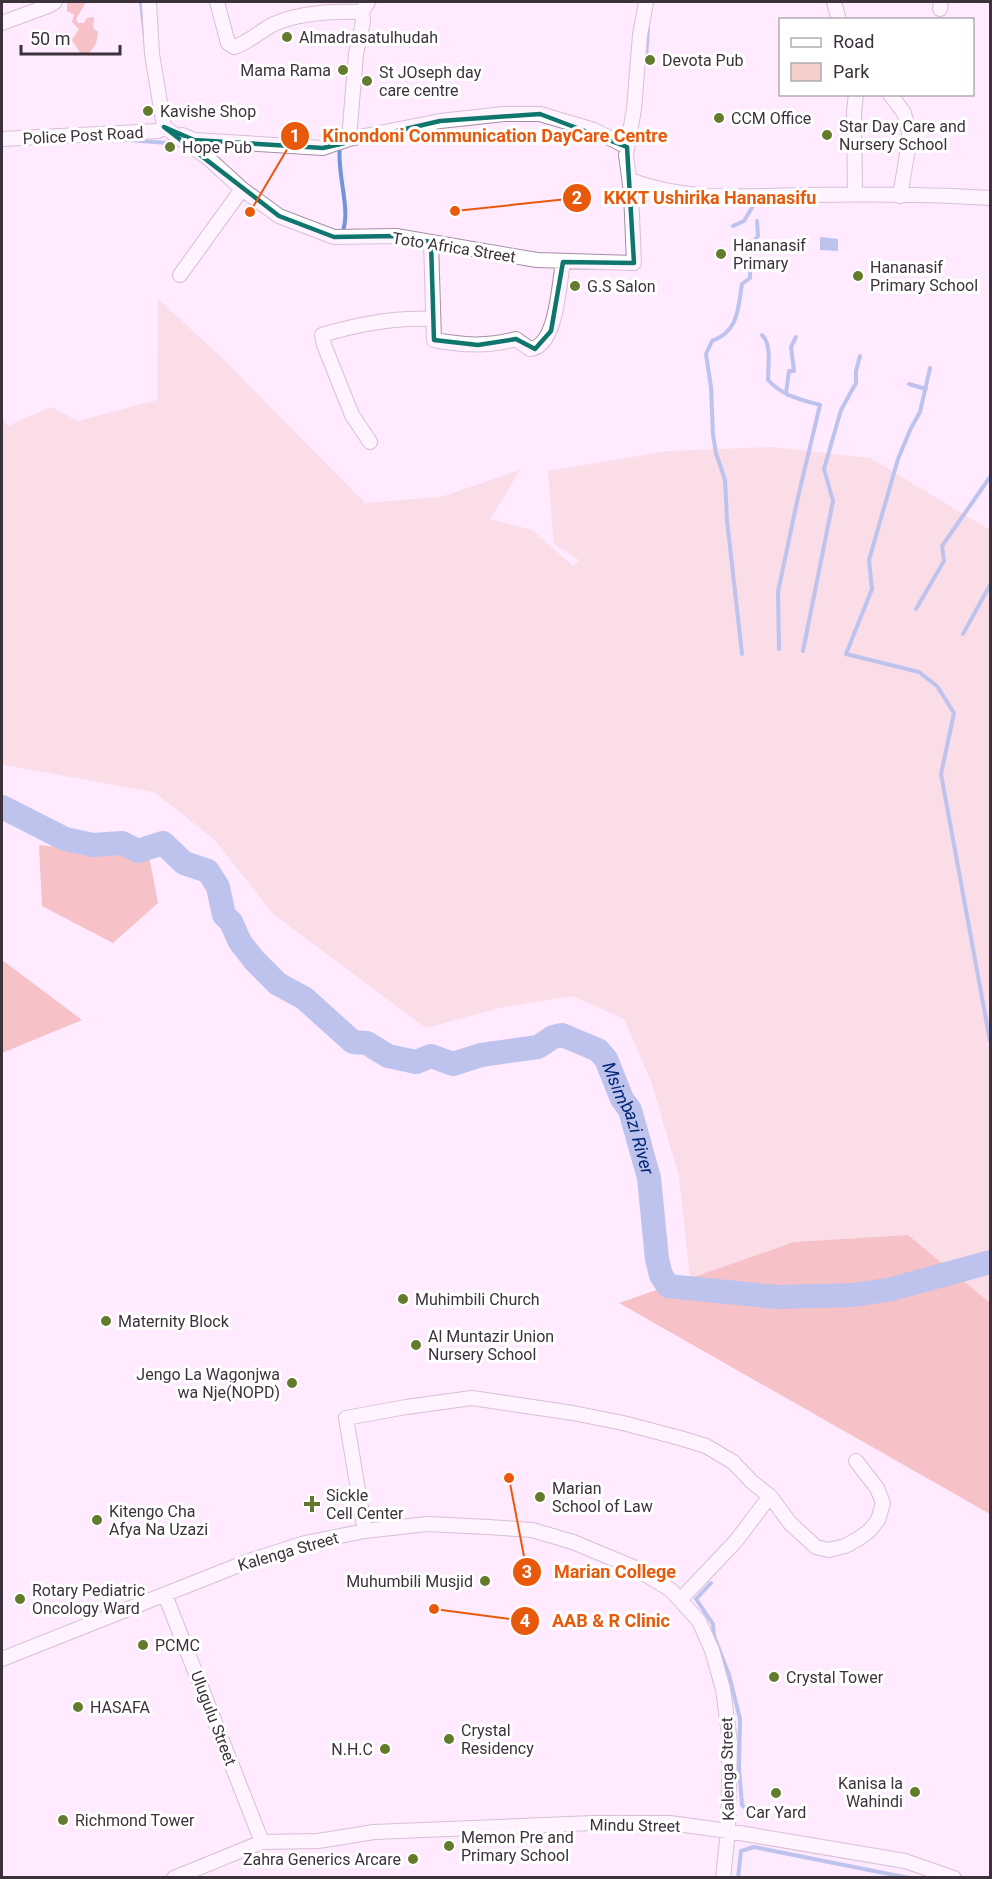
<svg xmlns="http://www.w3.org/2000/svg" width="992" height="1879" font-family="Roboto,sans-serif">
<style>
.green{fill:#f4cfc9}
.forest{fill:#eb9183}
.water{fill:#6f94da}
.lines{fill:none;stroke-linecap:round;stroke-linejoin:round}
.stream{stroke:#6f94da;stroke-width:4}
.river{stroke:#6f94da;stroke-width:24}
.minor-casing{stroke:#a68ea6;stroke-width:16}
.minor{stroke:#fff;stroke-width:14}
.marked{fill:none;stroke:#0f766e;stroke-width:4.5;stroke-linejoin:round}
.poi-dot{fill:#637b2d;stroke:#fff;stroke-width:2}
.labels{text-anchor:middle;stroke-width:6;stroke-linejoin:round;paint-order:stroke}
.poi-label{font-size:16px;fill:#3c323c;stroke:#fff;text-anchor:start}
.street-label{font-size:16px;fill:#3c323c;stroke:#fff}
.water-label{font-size:18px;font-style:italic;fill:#022676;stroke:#fff}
.leader{fill:none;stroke:#e8590c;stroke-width:2}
.callout-dot{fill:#e8590c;stroke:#fff;stroke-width:2}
.mark-label{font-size:18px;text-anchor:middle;font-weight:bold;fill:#fff}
.callout-label{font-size:18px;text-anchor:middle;font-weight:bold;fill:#e8590c;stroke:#fff;stroke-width:6;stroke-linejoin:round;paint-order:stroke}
</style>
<rect width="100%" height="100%" fill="#ffeaff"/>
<path class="green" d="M158,299L221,357L365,503L441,497L520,470L490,519L532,530L573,566L579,560L554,544L548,471L669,451L773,447L870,458L990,530V1303L908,1235L794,1242L690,1278L679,1176L651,1081L624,1019L572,996L503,1007L426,1028L273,914L214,839L154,792L4,765L2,766V418L8,426L51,407L78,421L157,400Z"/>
<path class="forest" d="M67,2H84L85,4L76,19L78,23H84L87,18L94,17L93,28L98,32L96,44L89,53L81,54L72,40L79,29L72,22L74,15L67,11Z
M39,845L149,856L158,903L113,943L42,906Z
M2,960L82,1020L2,1053Z
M908,1235L990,1303V1514L619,1303L794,1242Z"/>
<path class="water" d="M820,237L838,239V251L820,250Z"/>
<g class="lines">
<path class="stream" d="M141,2L146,48
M646,58L648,29
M118,139L179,144
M340,146C336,172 352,211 342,233
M733,226L744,221L757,199
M749,241H754L758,236L757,221
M762,335C772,345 768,366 768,380C783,396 799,399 820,405L798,497L778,592L779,649
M930,368L920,412L911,428L898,459L869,560L872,589L846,654L919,672L937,686L954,713L941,774L990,1041
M909,384L926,389
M788,395L786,393L789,371H794L791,347L796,337
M916,609L944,561L942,546L990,477
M963,634L990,585
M803,651L833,501L824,469L841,410L856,383V371L860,356
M742,654L727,520L725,480L716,453L713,435L711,387L706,354L712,341C739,331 738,308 742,284L750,278V273
M711,1583L696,1599L713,1624L714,1636L729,1675L740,1719L739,1768L742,1805L757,1818
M738,1878L741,1851L754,1847L909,1878"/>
<path class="river" id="s1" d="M2,807L65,839L93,845L122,843L138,851L163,843L184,863L208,871L218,887L224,915L231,922L240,942L254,960L278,984L304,998L353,1042L367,1043L388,1056L416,1062L431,1056L453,1064L481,1055L538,1047L553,1037L562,1035L598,1050L606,1059L622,1099L630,1110L649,1178L657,1259L661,1275L668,1286L777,1297L854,1295L892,1289L990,1262"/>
<defs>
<path id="minor" d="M149,2L152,54L164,127
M217,2L228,43L234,47C248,43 260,31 274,24C301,12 333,11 362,12
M834,2L839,20
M940,9L941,2
M2,23L48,6L55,2
M890,94L904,113L910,137L900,196
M164,127L208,158L242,189L279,216L334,237L396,236L537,260L634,263L631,192L626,155L634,109L640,35L646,2
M182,135L194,140L323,148L349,139L440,121L504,114H540L594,130L627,147
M2,139L158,131L164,127
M349,139L356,54L363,22L362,12L368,2
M630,180C690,202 740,196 802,195C865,194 928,194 990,198
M855,195L854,112L856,94
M431,242L434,340C462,345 488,347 516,339L530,349C557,347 559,283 563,262
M180,275L242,189
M370,442L352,415L324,345L322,335C358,324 395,317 432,319
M365,1531L346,1418L406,1407L472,1398L573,1413L623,1423L680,1438L706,1446L733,1462L752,1482L770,1496L790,1523L816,1547L829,1550L845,1546L858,1539L869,1531L878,1520L883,1503L877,1488L856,1461
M165,1595L262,1842
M680,1600L736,1541L770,1496
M2,1659L249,1561L305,1543L365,1531L427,1524L488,1527L532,1530L573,1542L633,1567L671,1590L699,1621L712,1650L723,1689L730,1742L728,1831L723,1878
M174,1878L262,1842L318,1841L374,1832L593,1823H670L728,1831L905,1861L954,1878"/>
</defs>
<use href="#minor" class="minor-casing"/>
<use href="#minor" class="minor"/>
</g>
<path d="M0 0H992V1879H0ZM540,114L627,147L634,263L563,262L551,331L535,349L516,339L478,345L434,340L431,242L396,236L334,237L279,216L164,127L194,140L323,148L440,121Z" fill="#ffeaff" fill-opacity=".55" fill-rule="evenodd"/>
<path class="marked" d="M540,114L627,147L634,263L563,262L551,331L535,349L516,339L478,345L434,340L431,242L396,236L334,237L279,216L164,127L194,140L323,148L440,121Z"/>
<g class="poi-dot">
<circle cx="287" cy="37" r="6"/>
<circle cx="650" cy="60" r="6"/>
<circle cx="343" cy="70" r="6"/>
<circle cx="367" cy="81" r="6"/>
<circle cx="148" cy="111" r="6"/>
<circle cx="719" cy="118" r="6"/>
<circle cx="827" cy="135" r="6"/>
<circle cx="170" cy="147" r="6"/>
<circle cx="721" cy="254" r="6"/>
<circle cx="858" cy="276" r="6"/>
<circle cx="575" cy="286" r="6"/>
<circle cx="403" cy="1299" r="6"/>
<circle cx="106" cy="1321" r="6"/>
<circle cx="416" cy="1345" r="6"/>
<circle cx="292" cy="1383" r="6"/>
<circle cx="540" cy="1497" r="6"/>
<path d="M309 1495h6v6h6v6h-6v6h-6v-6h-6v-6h6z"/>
<circle cx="97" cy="1520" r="6"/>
<circle cx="485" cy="1581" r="6"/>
<circle cx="20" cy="1599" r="6"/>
<circle cx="143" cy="1645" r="6"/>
<circle cx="774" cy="1677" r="6"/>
<circle cx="78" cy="1707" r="6"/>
<circle cx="449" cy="1739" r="6"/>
<circle cx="385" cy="1749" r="6"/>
<circle cx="915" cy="1792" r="6"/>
<circle cx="776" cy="1793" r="6"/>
<circle cx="63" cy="1820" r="6"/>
<circle cx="449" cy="1846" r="6"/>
<circle cx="413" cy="1859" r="6"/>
</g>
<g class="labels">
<g class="poi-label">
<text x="299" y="43">Almadrasatulhudah</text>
<text x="662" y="66">Devota Pub</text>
<text x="331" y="76" text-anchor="end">Mama Rama</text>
<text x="379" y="78">St JOseph day<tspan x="379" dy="18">care centre</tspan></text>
<text x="160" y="117">Kavishe Shop</text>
<text x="731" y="124">CCM Office</text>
<text x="839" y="132">Star Day Care and<tspan x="839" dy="18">Nursery School</tspan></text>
<text x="182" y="153">Hope Pub</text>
<text x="733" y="251">Hananasif<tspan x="733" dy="18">Primary</tspan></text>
<text x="870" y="273">Hananasif<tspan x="870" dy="18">Primary School</tspan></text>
<text x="587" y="292">G.S Salon</text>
<text x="415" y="1305">Muhimbili Church</text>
<text x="118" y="1327">Maternity Block</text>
<text x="428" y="1342">Al Muntazir Union<tspan x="428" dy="18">Nursery School</tspan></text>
<text x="280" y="1380" text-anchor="end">Jengo La Wagonjwa<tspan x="280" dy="18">wa Nje(NOPD)</tspan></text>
<text x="552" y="1494">Marian<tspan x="552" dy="18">School of Law</tspan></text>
<text x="326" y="1501">Sickle<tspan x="326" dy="18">Cell Center</tspan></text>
<text x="109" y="1517">Kitengo Cha<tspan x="109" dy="18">Afya Na Uzazi</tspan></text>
<text x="473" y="1587" text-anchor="end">Muhumbili Musjid</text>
<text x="32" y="1596">Rotary Pediatric<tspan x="32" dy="18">Oncology Ward</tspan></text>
<text x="155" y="1651">PCMC</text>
<text x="786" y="1683">Crystal Tower</text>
<text x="90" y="1713">HASAFA</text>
<text x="461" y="1736">Crystal<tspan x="461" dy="18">Residency</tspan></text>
<text x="373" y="1755" text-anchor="end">N.H.C</text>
<text x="903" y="1789" text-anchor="end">Kanisa la<tspan x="903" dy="18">Wahindi</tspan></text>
<text x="776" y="1818" text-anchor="middle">Car Yard</text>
<text x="75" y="1826">Richmond Tower</text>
<text x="461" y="1843">Memon Pre and<tspan x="461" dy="18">Primary School</tspan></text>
<text x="401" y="1865" text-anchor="end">Zahra Generics Arcare</text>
</g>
<g class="street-label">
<text transform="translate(83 135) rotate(-3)" y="6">Police Post Road</text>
<text transform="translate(454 247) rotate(9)" y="6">Toto Africa Street</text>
<text transform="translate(288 1551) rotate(-16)" y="6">Kalenga Street</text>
<text transform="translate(214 1718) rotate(69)" y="6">Ulugulu Street</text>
<text transform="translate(727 1769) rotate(-91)" y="6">Kalenga Street</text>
<text transform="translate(635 1825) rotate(1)" y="6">Mindu Street</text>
</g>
<g class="water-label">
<text dy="6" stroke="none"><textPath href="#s1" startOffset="794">Msimbazi River</textPath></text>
</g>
</g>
<path class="leader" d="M250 212L295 136M455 211L577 198M509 1478L527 1572M434 1609L525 1621"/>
<g class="callout-dot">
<circle cx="250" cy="212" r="6"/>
<circle cx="455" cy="211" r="6"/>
<circle cx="509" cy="1478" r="6"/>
<circle cx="434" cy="1609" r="6"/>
<circle cx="295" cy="136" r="15"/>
<circle cx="577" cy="198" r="15"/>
<circle cx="527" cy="1572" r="15"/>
<circle cx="525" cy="1621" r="15"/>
</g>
<g class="mark-label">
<text x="295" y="142">1</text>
<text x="577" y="204">2</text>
<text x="527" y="1578">3</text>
<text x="525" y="1627">4</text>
</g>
<g class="callout-label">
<text x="495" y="142">Kinondoni Communication DayCare Centre</text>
<text x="710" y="204">KKKT Ushirika Hananasifu</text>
<text x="615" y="1578">Marian College</text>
<text x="611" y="1627">AAB &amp; R Clinic</text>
</g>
<rect width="992" height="1879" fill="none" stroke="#3c323c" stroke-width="6"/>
<rect x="779" y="18" width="195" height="78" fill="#ffffff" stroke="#b1adb1" stroke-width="1.5"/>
<rect x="791" y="38" width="30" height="9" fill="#ffffff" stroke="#b1adb1" stroke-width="1.5"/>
<text x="833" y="48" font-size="18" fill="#3c323c">Road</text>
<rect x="791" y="63" width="30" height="18" fill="#f4cfc9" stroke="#b1adb1" stroke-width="1.5"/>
<text x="833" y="78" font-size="18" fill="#3c323c">Park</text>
<path d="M21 45v9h99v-9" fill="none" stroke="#3c323c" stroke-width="3"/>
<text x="30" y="45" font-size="18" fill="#3c323c" stroke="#ffffff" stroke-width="4.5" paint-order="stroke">50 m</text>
</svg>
